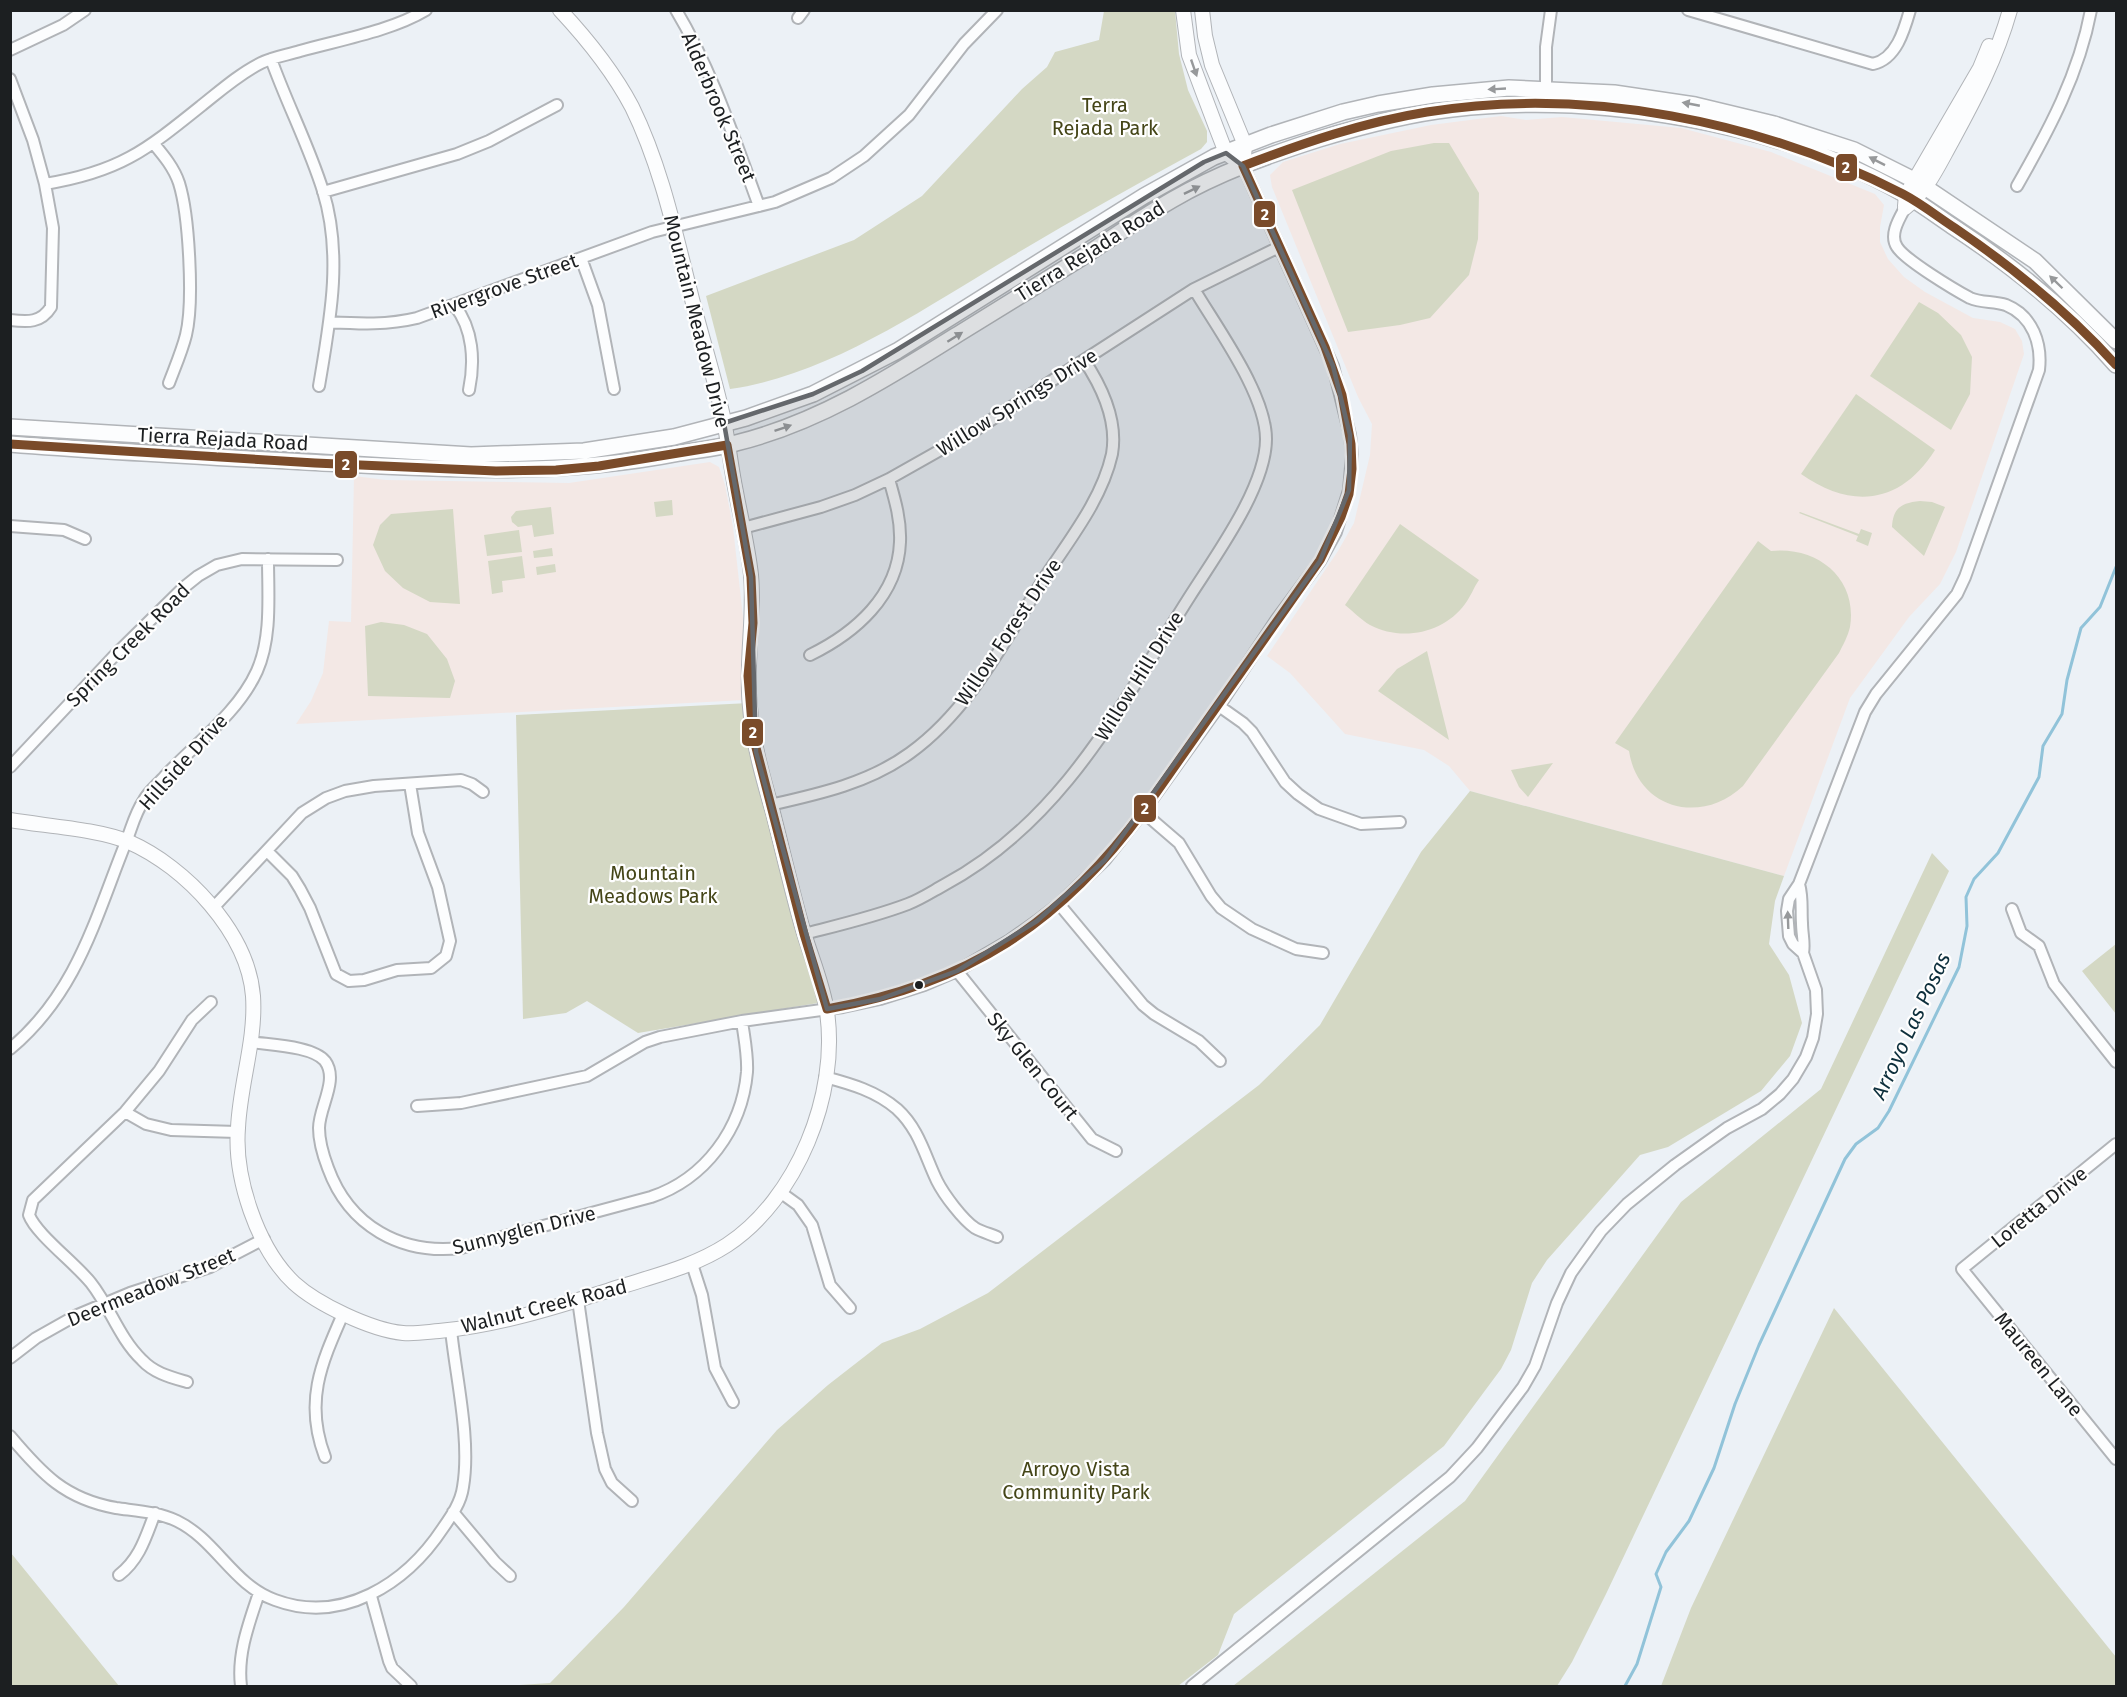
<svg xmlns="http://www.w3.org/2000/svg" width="2127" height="1697" font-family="'Fira Sans',sans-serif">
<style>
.education{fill:#f3e8e5}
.green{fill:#d4d8c4}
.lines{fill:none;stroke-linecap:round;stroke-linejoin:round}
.stream{stroke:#91c3d9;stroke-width:3}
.minor-casing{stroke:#b1b4b8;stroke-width:14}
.tertiary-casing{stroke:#b1b4b8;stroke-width:16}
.secondary-casing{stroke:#b1b4b8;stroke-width:18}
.minor{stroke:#fcfdfe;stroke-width:10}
.tertiary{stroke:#fcfdfe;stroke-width:14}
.secondary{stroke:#fcfdfe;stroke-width:15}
.bus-1-casing{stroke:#fefefe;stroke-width:14}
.bus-1{stroke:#7a4b2a;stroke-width:9}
.oneway{fill:#97999b}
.marked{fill:#65686c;fill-opacity:0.2;stroke:#65686c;stroke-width:4.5;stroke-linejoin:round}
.bus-dot{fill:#1c1f21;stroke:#fefefe;stroke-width:2}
.labels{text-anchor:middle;stroke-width:4.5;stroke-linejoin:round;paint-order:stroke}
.park-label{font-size:20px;fill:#444517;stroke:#fefefe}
.street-label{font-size:20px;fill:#1c1f21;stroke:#fefefe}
.water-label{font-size:21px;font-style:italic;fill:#0d2f3c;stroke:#fefefe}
.line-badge{stroke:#fefefe;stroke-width:2}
.badge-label{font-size:16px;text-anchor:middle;font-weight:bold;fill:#fff}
</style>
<rect width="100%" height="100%" fill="#ecf1f6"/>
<path class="education" d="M1501,116L1526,120L1562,117L1681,128L1771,152L1875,194L1884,205L1880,227V242L1888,259L1904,277L1925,292L1973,318L2000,322L2015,329L2022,341L2024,354L1956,552L1940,584L1909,617L1850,698L1784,876L1470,791L1449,766L1424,750L1345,734L1290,673L1267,656L1338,551L1354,523L1370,455L1372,424L1358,397L1272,187L1270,175L1283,162L1340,144L1431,125Z
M710,462L719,467L725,485L733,527L743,617L744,700L296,724L311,701L323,673L329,621L351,622L354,476L386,480L569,483Z"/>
<path class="green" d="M1104,11H1175L1179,54L1188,90L1207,131V142L1201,149C1135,185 1069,222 1004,261C920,311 828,375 730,389L706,296L854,240L922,196L1022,89L1047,67L1055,52L1099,40Z
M1434,143H1449L1479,193L1478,239L1469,275L1430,318L1400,325L1348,332L1292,190L1391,151Z
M1919,302L1938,313L1961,335L1972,357L1970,394L1951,430L1870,376Z
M1856,394L1935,450C1901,504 1852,510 1801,474Z
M672,500L673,515L656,517L654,502Z
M1920,501L1932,502L1945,507L1924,556L1892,527C1893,508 1901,503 1920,501Z
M551,507L554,534L534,537L532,525L518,527L512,522L511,517L516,511Z
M453,509L460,604L430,602L403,588L385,571L373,545L380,525L391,514Z
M1800,512L1859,534L1861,529L1872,533L1868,546L1856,541L1858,536L1799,513Z
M1400,524L1479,580C1474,587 1471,596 1465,604C1444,633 1402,642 1370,625C1361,620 1353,611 1345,605Z
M519,530L522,552L487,556L484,535Z
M1758,541L1771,551C1817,546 1858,578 1850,627C1848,636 1843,645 1839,653L1743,786C1702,825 1638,810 1629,751L1615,743Z
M552,548L553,556L534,558L533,551Z
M522,556L525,578L502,581L503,592L492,594L488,561Z
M555,564L556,572L537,575L536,567Z
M381,622L404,625L427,634L447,659L455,681L450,698L368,696L365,626Z
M1427,651L1449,740L1378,691L1397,669Z
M749,703L824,1002L638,1033L587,1001L566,1013L523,1019L516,715Z
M1553,763L1528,797L1519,787L1511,770Z
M1470,791L1784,876L1775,901L1769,944L1789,975L1802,1023L1790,1056L1761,1091L1668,1147L1640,1155L1547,1260L1532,1283L1511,1350L1501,1369L1444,1446L1234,1614L1218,1655L1178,1686H506L550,1683L624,1607L777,1430L828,1385L882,1343L920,1329L988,1293L1259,1085L1320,1025L1421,852Z
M1932,853L1949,871L1606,1594L1572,1662L1557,1686H1233L1465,1501L1681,1202L1821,1089Z
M2116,944V1014L2082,971Z
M1834,1308L2116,1657V1686H1661L1691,1608Z
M10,1553H11L119,1686H11Z"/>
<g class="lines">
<path class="stream" d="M1625,1686L1637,1664L1661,1587L1656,1574L1666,1552L1689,1521L1714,1468L1735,1404L1759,1345L1845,1159L1856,1144L1878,1128L1889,1111L1959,967L1967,926L1966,897L1974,879L1998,853L2039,777L2043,746L2062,714L2067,680L2081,628L2100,607L2116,567"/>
<defs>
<path id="minor" d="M676,10C712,70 735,141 759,206
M1688,10L1873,64C1896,59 1904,31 1910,10
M798,18L804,10
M10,50L63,25L85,10
M271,59C287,104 309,146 323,191C343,255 330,321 319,386
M10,79L33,140L45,184L53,228L51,307C41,323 28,322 10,320
M1546,96V47L1551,10
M154,144C164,156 174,168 179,183C189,215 194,302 186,335C182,351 175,367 169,383
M45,184C119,172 145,151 201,106C220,91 239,74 261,63C273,57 287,55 300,51C339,40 391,31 426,10
M2017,186C2049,130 2079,74 2091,10
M323,192L457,154L489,141L557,105
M581,258L598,305L614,389
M455,306C473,329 475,361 469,390
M330,322C360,324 388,325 417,318L652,232L775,202L831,178L864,156L909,115L964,44L997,10
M10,526L64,530L85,539
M743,528L821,507L855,495L889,479L974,431L1194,289L1279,247
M810,655C855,633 898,596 900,542C901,520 895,500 889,479
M1219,706L1243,723L1252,732L1285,782L1298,794L1319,809L1361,824L1400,822
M10,767L115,655L183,588L198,576L217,565L242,559L337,560
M770,805C819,794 869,783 910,753C970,710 1006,638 1045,577C1070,539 1102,499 1112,454C1118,420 1102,387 1084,360
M1143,812L1179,843L1211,896L1221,908L1252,929L1296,949L1323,953
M268,852L292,876L300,889L310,908L336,974L349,981L364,980L397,970L431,968L446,956L450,941L438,887L418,833L410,784
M1799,884C1803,898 1801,909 1802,923C1802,934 1805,943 1803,953
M1059,904L1143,1005L1154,1014L1199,1041L1220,1061
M213,908L302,813L326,798L345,791L374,786L461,780L472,784L483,792
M2012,909L2021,933L2039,946L2054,984L2116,1062
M804,934C839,925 874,917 908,904C921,899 933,891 944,885C1063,821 1120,706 1190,596C1216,555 1266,487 1266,439C1266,394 1217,328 1194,289
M957,971L1092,1139L1116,1151
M251,1042C270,1045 313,1046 325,1061C339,1080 319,1107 319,1128C319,1141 323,1155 328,1168C349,1226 401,1255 461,1248L651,1197C705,1179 742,1129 747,1072C748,1055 744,1037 742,1021
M10,1049C77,993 95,919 126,842C132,827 135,813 144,800C149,791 158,784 165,776C196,743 238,713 257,671C272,637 268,595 268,559
M825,1077C851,1084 876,1091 897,1109C919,1129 925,1156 937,1181C944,1195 963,1220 975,1228C982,1232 990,1234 997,1237
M417,1106L461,1103L587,1076L645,1042L660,1037L742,1021L843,1007L880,999L924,985L957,971L1010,940L1037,921L1059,904L1105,860L1143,812L1219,706L1277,619L1320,561L1336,532L1349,490L1352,455L1350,435L1333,366L1243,166
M125,1112L146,1124L171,1130L237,1132
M2116,1144L1962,1269L2116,1459
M780,1192L798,1205L812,1225L830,1285L850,1308
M692,1264L702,1295L715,1368L733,1402
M578,1300L597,1433L605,1469L612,1483L632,1501
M10,1358L36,1338L75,1316L130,1293L210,1267L264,1239
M187,1382C170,1377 154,1373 142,1360C119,1338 110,1307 91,1283C76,1264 36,1234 29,1215L33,1200L125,1112L159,1071L192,1020L211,1002
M10,1436C42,1474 65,1499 116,1508C137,1511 158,1512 177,1521C216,1540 233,1585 275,1600C342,1625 406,1584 443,1528C452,1515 461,1502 463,1487C471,1440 456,1378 451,1330
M325,1457C304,1402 321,1364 343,1314
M453,1512L495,1562L510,1576
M119,1575C140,1559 146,1536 155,1513
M371,1596L389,1661L392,1668L411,1686
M241,1686C237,1654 249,1623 259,1593
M1192,1686L1450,1477L1477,1448L1523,1387L1535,1366L1557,1303L1571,1273L1601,1231L1627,1204L1675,1165L1727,1128L1762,1109L1780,1094L1793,1079L1806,1057L1813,1038L1817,1014L1816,990L1803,953L1793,944L1789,936L1787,911L1789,899L1799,884L1865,712L1876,694L1957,594L1965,577L2039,370C2042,344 2033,316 2006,305C1994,301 1981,303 1970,298C1955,290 1905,260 1897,247C1889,235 1899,219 1905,208"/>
<path id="tertiary" d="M1183,10L1189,55L1216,127L1226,153L1243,166
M1202,10L1205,36L1212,65L1245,145L1243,166
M1905,206L1906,195L1980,68L1989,46
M1905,208C1928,190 1938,166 1952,141C1976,97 1996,59 2010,10
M10,820C45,826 98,829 129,842C186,867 248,933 253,996C256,1041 240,1083 238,1128C234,1177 257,1248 294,1283C317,1304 371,1330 403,1333C415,1334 427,1332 439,1331C503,1325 565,1304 626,1285C661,1274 696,1265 727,1245C797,1199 839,1094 827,1012C823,984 811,957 803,930C792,892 783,852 773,813C763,778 753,744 750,707C745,663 755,619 751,575C748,547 741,519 736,492C730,464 728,435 721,408C713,373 702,338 693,303C676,237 662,168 632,107C613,71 588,40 560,10"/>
<path id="secondary" d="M10,427L471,455L584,451L674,437L746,418L813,394L897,351L1144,196L1214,157L1271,135L1343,112L1378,104L1433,95L1509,88L1614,93L1695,105L1774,124L1854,150L1916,181L2035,261L2116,341
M10,444C109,452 207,457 306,462C433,469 554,478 680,453C699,450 718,448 736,443C818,423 890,377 960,333C1002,307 1044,281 1086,255C1114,236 1143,217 1172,200C1218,173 1269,155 1319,139C1362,126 1407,114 1452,109C1595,92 1779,122 1904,194C1921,204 1936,215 1952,226C2013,266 2068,310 2116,365"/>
</defs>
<use href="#minor" class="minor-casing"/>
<use href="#tertiary" class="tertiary-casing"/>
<use href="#secondary" class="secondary-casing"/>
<use href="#minor" class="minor"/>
<use href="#tertiary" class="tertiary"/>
<use href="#secondary" class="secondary"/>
<defs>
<path id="bus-1" d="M10,444L315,463L496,471L556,470L599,466L727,445L751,577L753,623L748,676L753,736L804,934L827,1009C968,984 1060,924 1144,810L1320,560L1341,517L1349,494L1352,469L1351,444L1342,395L1325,347L1243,166C1303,143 1364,122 1427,112C1586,86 1761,121 1903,194C1922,204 1938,217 1955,228C2014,268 2068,312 2116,365"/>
</defs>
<use href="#bus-1" class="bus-1-casing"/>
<use href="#bus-1" class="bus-1"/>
</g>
<defs><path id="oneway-solid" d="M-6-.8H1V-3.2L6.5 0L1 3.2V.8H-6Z" transform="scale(1.5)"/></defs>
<g class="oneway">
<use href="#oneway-solid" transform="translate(1194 68) rotate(71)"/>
<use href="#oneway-solid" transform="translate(1497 89) rotate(177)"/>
<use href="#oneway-solid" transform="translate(1691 104) rotate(-169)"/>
<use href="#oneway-solid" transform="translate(1877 161) rotate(-153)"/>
<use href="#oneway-solid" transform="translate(1192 190) rotate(-26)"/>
<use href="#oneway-solid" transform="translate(2056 282) rotate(-136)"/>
<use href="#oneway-solid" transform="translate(955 337) rotate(-32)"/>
<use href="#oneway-solid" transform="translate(783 428) rotate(-19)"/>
<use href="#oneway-solid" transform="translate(1788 920) rotate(-92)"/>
</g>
<path class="marked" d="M1226,153L1243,166L1333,366L1350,435L1349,490L1320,561L1105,860L1037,921L957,971L880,999L827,1009L756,752L751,577L724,423L813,394L862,371L1204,162Z"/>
<circle class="bus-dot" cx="919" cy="985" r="5"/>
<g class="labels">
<g class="park-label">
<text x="1105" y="112">Terra<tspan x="1105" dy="23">Rejada Park</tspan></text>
<text x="653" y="880">Mountain<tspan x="653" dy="23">Meadows Park</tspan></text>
<text x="1076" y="1476">Arroyo Vista<tspan x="1076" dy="23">Community Park</tspan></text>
</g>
<g class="street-label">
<text transform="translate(719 107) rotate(67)" y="7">Alderbrook Street</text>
<text transform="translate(1090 251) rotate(-32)" y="7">Tierra Rejada Road</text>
<text transform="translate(504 286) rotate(-20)" y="7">Rivergrove Street</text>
<text transform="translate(697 321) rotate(76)" y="7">Mountain Meadow Drive</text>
<text transform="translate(1017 402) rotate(-32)" y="7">Willow Springs Drive</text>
<text transform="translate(223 439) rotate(3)" y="7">Tierra Rejada Road</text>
<text transform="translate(1008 632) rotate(-56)" y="7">Willow Forest Drive</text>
<text transform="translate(128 645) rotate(-45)" y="7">Spring Creek Road</text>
<text transform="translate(1139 676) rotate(-58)" y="7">Willow Hill Drive</text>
<text transform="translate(183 762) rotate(-48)" y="7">Hillside Drive</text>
<text transform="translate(1033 1066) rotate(51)" y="7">Sky Glen Court</text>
<text transform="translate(2039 1207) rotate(-39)" y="7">Loretta Drive</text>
<text transform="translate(524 1230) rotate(-14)" y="7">Sunnyglen Drive</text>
<text transform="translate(151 1287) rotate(-22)" y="7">Deermeadow Street</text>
<text transform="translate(544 1306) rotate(-14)" y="7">Walnut Creek Road</text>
<text transform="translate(2039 1364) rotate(51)" y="7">Maureen Lane</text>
</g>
<g class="water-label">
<text transform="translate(1911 1026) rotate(-65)" y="7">Arroyo Las Posas</text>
</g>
</g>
<g class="line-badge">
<rect x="1835" y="153" width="23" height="29" rx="6" fill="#7a4b2a"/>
<rect x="1253" y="200" width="23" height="28" rx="6" fill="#7a4b2a"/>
<rect x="334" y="450" width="24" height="29" rx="6" fill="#7a4b2a"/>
<rect x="741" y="718" width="23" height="29" rx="6" fill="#7a4b2a"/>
<rect x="1133" y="794" width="24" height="29" rx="6" fill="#7a4b2a"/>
</g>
<g class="badge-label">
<text x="1846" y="173">2</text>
<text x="1265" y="220">2</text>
<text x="346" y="470">2</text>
<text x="753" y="738">2</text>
<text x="1145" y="814">2</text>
</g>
<rect width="2127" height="1697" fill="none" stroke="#1c1f21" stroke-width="24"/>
</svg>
